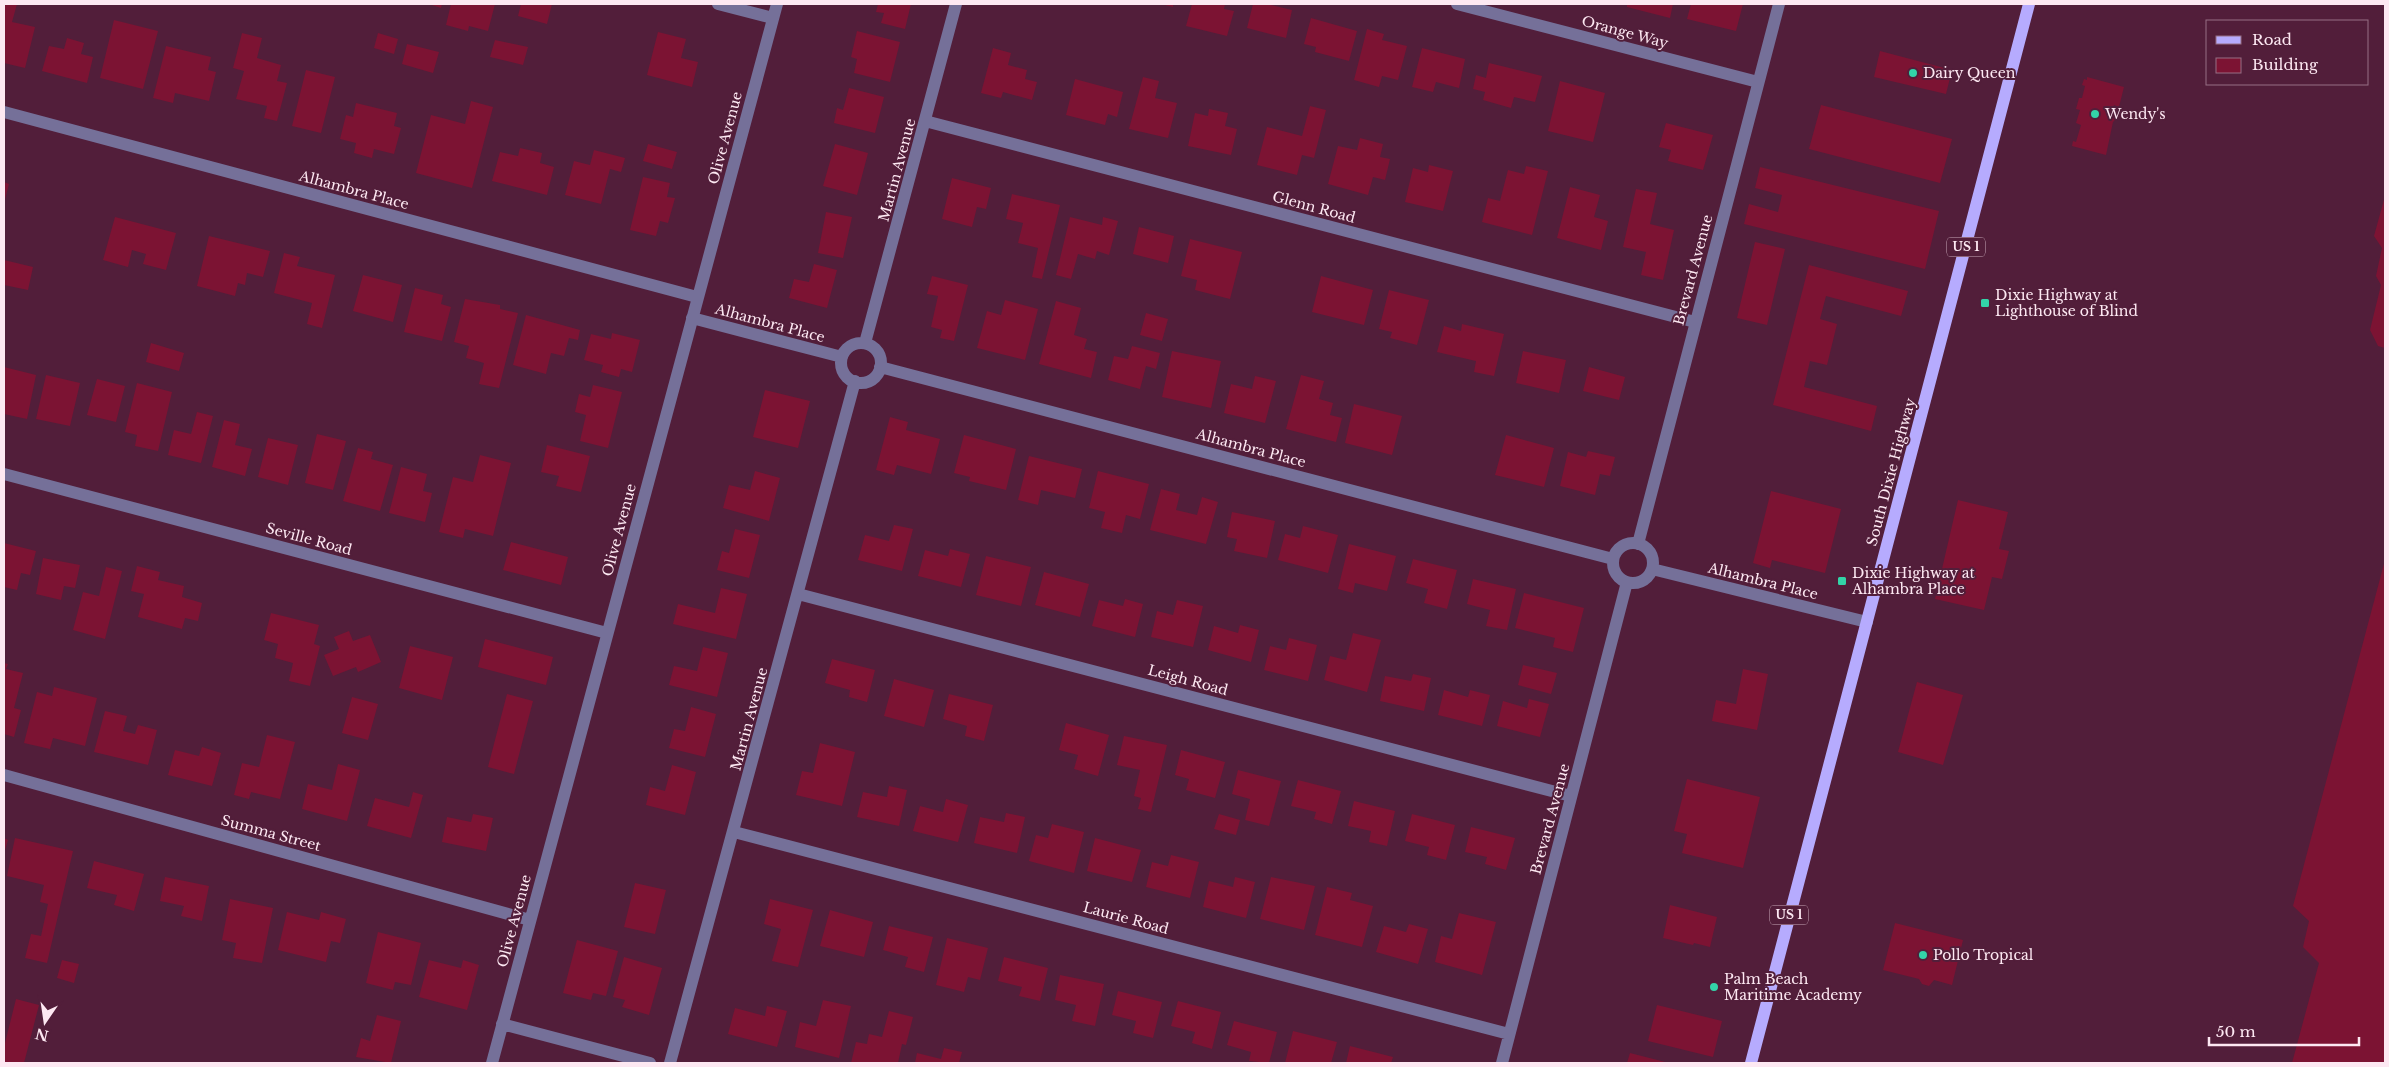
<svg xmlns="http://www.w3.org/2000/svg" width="2389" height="1067" font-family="'Libre Baskerville',serif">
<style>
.building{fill:#7c1333}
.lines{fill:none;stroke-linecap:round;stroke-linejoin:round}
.minor{stroke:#757099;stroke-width:12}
.major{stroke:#b6abfe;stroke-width:12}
.poi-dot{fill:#33d4a8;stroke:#521e3a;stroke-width:2}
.labels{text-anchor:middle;stroke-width:4;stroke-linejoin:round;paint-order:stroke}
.shield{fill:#521e3a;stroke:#caabbb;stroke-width:1}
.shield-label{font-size:12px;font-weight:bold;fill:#fde8f2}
.street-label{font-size:14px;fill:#fde8f2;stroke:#521e3a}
.poi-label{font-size:14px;fill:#fde8f2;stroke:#521e3a;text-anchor:start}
</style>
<rect width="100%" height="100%" fill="#521e3a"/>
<path class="building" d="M4,4H17L12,22L35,27L25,68L4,63Z
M429,4H442L441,8Z
M451,4H495L488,31L469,26L468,31L446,25Z
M521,4H552L547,24L518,16Z
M878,4H911L905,29L881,23L884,13L876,12Z
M1161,4H1173V7Z
M1192,4H1225L1224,9L1234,11L1227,36L1186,26Z
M1253,4H1267L1292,10L1286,38L1247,28Z
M1627,4H1673L1670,18L1627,7Z
M1691,4H1743L1736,31L1687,19Z
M1311,18L1357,31L1349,61L1315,52L1316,47L1304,44Z
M114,20L158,31L143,89L100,78Z
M1367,29L1384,34L1382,40L1407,46L1398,80L1382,76L1379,87L1354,80Z
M857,31L900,42L890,82L854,73L857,59L851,57Z
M658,32L686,39L681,58L698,62L692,87L647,75Z
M242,33L262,38L257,58L281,65L277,81L287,83L277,121L264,118L267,106L236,99L244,71L233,68Z
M378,33L398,39L394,54L374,48Z
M67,38L84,43L81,54L93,57L87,83L42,71L49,46L64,49Z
M495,40L528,47L523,65L490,57Z
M407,44L439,52L433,73L402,64Z
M166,46L211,57L208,70L216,72L209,101L175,93L173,103L153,98Z
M993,48L1011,53L1008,65L1027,70L1025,79L1037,82L1032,100L1003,92L1001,98L981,93Z
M1422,48L1465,59L1459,88L1436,82L1433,92L1412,87Z
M1880,51L1952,70L1946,94L1874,77Z
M1489,63L1542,76L1535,102L1514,97L1511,108L1483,100L1485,92L1473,89L1476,75L1486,78Z
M306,70L335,77L321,133L292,126Z
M1143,77L1159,81L1155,98L1177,103L1168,138L1129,129Z
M2087,77L2124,87L2119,107L2114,105L2111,118L2116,119L2113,122L2106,155L2072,146L2073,141L2076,142L2081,125L2076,123L2080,110L2076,109L2079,98H2082L2085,86L2082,85L2084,79L2087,80Z
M1075,79L1123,92L1117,117L1108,114L1105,125L1066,115Z
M1560,81L1605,93L1593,142L1548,131Z
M849,88L884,97L875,133L834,123L837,108L843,110Z
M471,101L493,107L472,188L416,173L431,115L465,124Z
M356,103L397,113L394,126L401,128L394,154L374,149L372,158L354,153L356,143L340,139L346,115L353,117Z
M1821,105L1952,139L1940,183L1809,149Z
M1310,106L1326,110L1314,158L1302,155L1297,175L1257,165L1267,127L1302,136Z
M1209,109L1228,113L1225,126L1237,129L1231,155L1188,146L1195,113L1208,116Z
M1666,123L1713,135L1703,170L1668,161L1671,150L1659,147Z
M1360,138L1383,144L1380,157L1390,159L1385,180L1373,177L1368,195L1328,184L1338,146L1357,150Z
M648,144L677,152L672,169L643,161Z
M835,144L868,153L857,195L823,186Z
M520,148L542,153L540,163L554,167L547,195L492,181L500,152L518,156Z
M594,150L625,158L621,172L610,169L601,204L565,195L574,161L590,165Z
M1429,165L1453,171L1443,211L1405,202L1413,168L1428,172Z
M1526,166L1548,171L1532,235L1482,222L1488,198L1500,201L1508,170L1524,174Z
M1760,167L1939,211L1925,269L1744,224L1749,204L1778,212L1782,195L1755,188Z
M643,177L670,183L667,197L675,198L668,223L660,221L656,236L630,230Z
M952,178L991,188L986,209L977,207L972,227L942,219Z
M4,182L9,184L4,203Z
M1570,187L1600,195L1594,217L1608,221L1601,250L1557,238Z
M1636,189L1657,193L1650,224L1674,230L1663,280L1641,275L1646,252L1623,247Z
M1012,194L1060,205L1042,279L1032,277L1038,248L1018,243L1023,223L1006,219Z
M2385,196V348L2378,346L2370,330L2381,285L2376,276L2382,248L2374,236Z
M826,212L852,217L843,258L818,253Z
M115,217L176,233L166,270L143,264L146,254L132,250L128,267L103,260Z
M1070,217L1102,225L1103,217L1118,221L1109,255L1097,251L1095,259L1078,254L1071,279L1056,275Z
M1139,227L1174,236L1168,263L1133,254Z
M209,236L270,251L263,277L247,273L245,285L238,283L235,296L197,286Z
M1190,239L1242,252L1230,299L1195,290L1197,280L1181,276Z
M1755,242L1785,249L1767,325L1737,318Z
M284,253L300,257L297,266L335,275L322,328L307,324L312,303L274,293Z
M4,260L33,267L28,290L4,285Z
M814,264L837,270L827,308L789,298L794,279L809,282Z
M1809,265L1908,291L1901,316L1826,296L1820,319L1837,324L1827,365L1810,361L1804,387L1877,406L1871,431L1773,405Z
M363,275L402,285L393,322L353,311Z
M932,276L968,285L954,341L940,338L942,330L931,327L938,296L927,294Z
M1321,276L1373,290L1364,325L1312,312Z
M415,288L443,295L441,304L451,307L442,341L404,332Z
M1389,290L1429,300L1417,345L1390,338L1392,332L1379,329Z
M465,299L500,305V309L518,313L499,388L479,384L484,363L466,358L469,346L454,342Z
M1005,300L1038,309L1025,360L977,348L987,311L1001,315Z
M1056,301L1081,308L1074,335L1087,339L1084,349L1097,352L1091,378L1039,364Z
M1146,313L1168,319L1162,341L1140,335Z
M526,315L580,330L578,340L569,338L564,356L551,353L546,374L513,365Z
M1462,324L1504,334L1494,376L1474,372L1476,361L1437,352L1444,326L1461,331Z
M612,333L640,340L632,372L621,369L619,377L601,372L603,365L584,360L591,334L611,339Z
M151,343L184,353L179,371L146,362Z
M1132,346L1160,353L1156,369L1146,366L1140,389L1108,380L1114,356L1128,359Z
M1172,351L1221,361L1211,408L1162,397Z
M1523,351L1566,360L1559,393L1516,383Z
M4,367L36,375L27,419L4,414Z
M1589,367L1625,377L1619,400L1583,391Z
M46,375L80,383L70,426L36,419Z
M1301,375L1324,381L1319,399L1333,403L1330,415L1342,418L1336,442L1286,429Z
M1255,376L1276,381L1265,423L1224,413L1231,384L1252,389Z
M97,379L125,386L116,422L87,415Z
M137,383L172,392L158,451L135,446L137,435L125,432Z
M593,385L622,392L608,448L580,441L586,415L575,412L579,394L590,397Z
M765,390L810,401L798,448L753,437Z
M1354,404L1402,416L1392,455L1345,443Z
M197,412L213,416L201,463L168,455L174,430L191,434Z
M890,417L908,422L906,430L940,439L931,474L897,465L894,475L876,470Z
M224,420L240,424L235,445L252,449L245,476L212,467Z
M317,434L346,441L333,490L305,483Z
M964,435L1016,449L1006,490L969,481L970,477L954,473Z
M1506,435L1554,448L1544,487L1495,475Z
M268,438L298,445L288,485L258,477Z
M547,445L590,456L581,492L556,486L559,476L541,472Z
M358,448L373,452L371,459L393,465L380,511L343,501Z
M1588,451L1615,457L1610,476L1600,474L1595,495L1560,486L1568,452L1586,457Z
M480,455L511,463L493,536L465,529L463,538L439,532L453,477L473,482Z
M1029,456L1082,469L1075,498L1041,490L1038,505L1018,500Z
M401,467L427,474L423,491L432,493L425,522L389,513Z
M755,471L780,478L769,521L723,508L729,485L750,490Z
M1098,471L1149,484L1140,519L1126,515L1122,533L1101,528L1105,512L1089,508Z
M1161,489L1180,494L1176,510L1197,515L1202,497L1218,502L1206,544L1150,530Z
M1771,491L1841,509L1825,573L1772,560L1770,568L1753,563Z
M1958,500L2008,512L1999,549L2009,551L2002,579L1992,577L1984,610L1935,599Z
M1232,512L1275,521L1267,558L1234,551L1237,539L1227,537Z
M894,525L913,529L902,571L858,560L865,535L889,541Z
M1303,526L1338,535L1328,573L1278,560L1285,534L1300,538Z
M735,529L760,535L749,578L717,570L722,551L729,553Z
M511,542L568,557L561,585L503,570Z
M4,543L36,551L30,575L21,573L17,590L4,587Z
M1349,544L1396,556L1387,591L1355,583L1353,593L1338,589Z
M950,549L970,554L961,587L918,576L925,550L948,556Z
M986,556L1031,567L1021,606L976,595Z
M43,558L80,565L75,588L64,586L61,600L36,594Z
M1413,559L1457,570L1447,609L1424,603L1428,589L1406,583Z
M2385,560V1063H2292L2319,963L2303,947L2309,921L2293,906Z
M137,566L160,572L158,580L184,586L182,597L202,603L198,621L185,618L182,629L138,617L144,594L131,591Z
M106,567L122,571L105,639L73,630L83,592L99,596Z
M1044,572L1089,584L1080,617L1035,605Z
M1473,579L1516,589L1507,630L1486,626L1490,610L1467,604Z
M721,588L747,594L736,639L673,624L678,604L715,613Z
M1524,593L1584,608L1573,652L1553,647L1555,638L1515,628Z
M1125,599L1143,604L1135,637L1092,626L1099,600L1123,606Z
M1177,600L1203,606L1193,647L1151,637L1157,611L1173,615Z
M271,613L319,625L314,644L320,646L310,686L289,681L293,663L275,658L278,644L264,640Z
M1240,625L1259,630L1251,662L1208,650L1214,626L1238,633Z
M349,631L353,641L370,635L381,662L358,672L356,667L333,676L324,655L339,649L334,637Z
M1353,633L1381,640L1367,692L1324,680L1330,656L1346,660Z
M1289,638L1317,645L1308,681L1264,670L1270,646L1286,650Z
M485,639L553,657L546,685L478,667Z
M410,646L453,657L442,700L399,688Z
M703,647L728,653L717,697L669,685L674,666L697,671Z
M832,659L875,670L867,702L849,697L850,690L825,683Z
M4,663L8,664L6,669L23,673L14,708L21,710L14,737L4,734Z
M1523,665L1557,673L1551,694L1518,685Z
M1743,669L1768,674L1757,730L1712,721L1716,700L1736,704Z
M1413,674L1431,678L1424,711L1380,701L1385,676L1411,681Z
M894,679L934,690L924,727L884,716Z
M1917,682L1963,695L1943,765L1898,752Z
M54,687L97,698L85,746L53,738L50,749L24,743L37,692L52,696Z
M1444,690L1468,697L1470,690L1490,695L1482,726L1438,715Z
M507,694L533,701L514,774L488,767Z
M949,694L993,705L984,741L965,736L967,726L943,719Z
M352,697L378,704L368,740L342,733Z
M1529,699L1549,704L1540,737L1497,726L1503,701L1527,708Z
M691,707L716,714L705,757L669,748L674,729L685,731Z
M105,711L127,716L123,731L135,734L138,725L157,730L148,765L94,752Z
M1066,723L1109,735L1098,776L1074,769L1078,755L1059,750Z
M267,735L295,742L280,799L251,792L249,799L234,795L242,763L259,767Z
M1124,736L1167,745L1151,812L1138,809L1141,798L1134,796L1140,770L1117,765Z
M820,743L855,752L842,806L796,795L802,771L813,773Z
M202,747L221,753L212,786L168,775L175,750L199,756Z
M1181,750L1225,762L1215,798L1186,790L1189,779L1175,775Z
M338,764L360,770L347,821L302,809L308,784L332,790Z
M672,765L696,772L685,815L646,805L650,787L665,791Z
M1238,770L1281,781L1269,826L1245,820L1250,799L1232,794Z
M1687,779L1760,797L1743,868L1682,853L1687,834L1674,831Z
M1298,780L1341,791L1332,824L1314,819L1316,812L1291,806Z
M889,786L907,790L899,826L857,817L863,792L887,797Z
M413,792L423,795L411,838L367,826L375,798L409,807Z
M946,799L968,805L958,842L913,831L920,806L943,812Z
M1354,801L1395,811L1387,846L1369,842L1371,831L1348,826Z
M1006,813L1025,817L1017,853L974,843L980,817L1004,822Z
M473,814L493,818L486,851L442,842L447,817L471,822Z
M1219,814L1240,820L1236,835L1214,829Z
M1412,814L1455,825L1446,860L1427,855L1429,847L1405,841Z
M1052,824L1084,832L1074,873L1029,861L1036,835L1048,838Z
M1471,827L1515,838L1506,870L1485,864L1487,857L1465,852Z
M4,838L8,840L4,853Z
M15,838L73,851L47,963L25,958L31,934L41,936L48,904L40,902L44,885L7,876Z
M1095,838L1141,850L1132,882L1087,871Z
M1171,855L1199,862L1190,898L1146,887L1152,862L1168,866Z
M94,861L144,874L134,911L114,905L117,895L87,888Z
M165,877L209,886L202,921L181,916L184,906L160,901Z
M1235,877L1255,882L1246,918L1203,907L1209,881L1233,887Z
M1271,877L1315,886L1304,930L1260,919Z
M635,883L666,890L655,934L624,927Z
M1327,887L1352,893L1350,900L1373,906L1362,947L1315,935Z
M230,899L273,908L262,963L233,958L236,943L222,940Z
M770,899L813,910L798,967L772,961L781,929L764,924Z
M1670,905L1717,917L1710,947L1694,943L1693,945L1663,938Z
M830,910L873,922L864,957L820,946Z
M287,912L319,920L321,912L346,919L340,943L331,941L326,962L278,950Z
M1459,913L1496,922L1482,975L1435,962L1441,936L1452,939Z
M1895,923L1963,940L1952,985L1934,980L1929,986L1922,984L1919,979L1883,970Z
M1409,924L1428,929L1418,964L1376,952L1384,926L1406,932Z
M889,926L933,937L924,972L905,967L908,957L883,950Z
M378,932L421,943L411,985L395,982L393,990L366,983Z
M947,938L988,948L980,980L968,977L964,992L936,985Z
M577,940L618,951L606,996L593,993L591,1000L563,993Z
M624,957L662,968L649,1015L622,1007L625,1000L613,997Z
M1004,957L1048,968L1040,1001L1019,996L1022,987L998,981Z
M62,960L79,964L74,983L57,978Z
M429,960L461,968L463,960L479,965L467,1010L419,997Z
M1060,975L1104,984L1095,1026L1072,1021L1076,1005L1055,1000Z
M1118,991L1162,1002L1153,1038L1133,1033L1136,1021L1112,1015Z
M16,999L39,1005L24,1063H4V1047Z
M823,1000L851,1006L839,1058L795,1047L800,1022L816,1026Z
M1178,1001L1221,1012L1212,1049L1192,1043L1195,1032L1171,1026Z
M1657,1005L1722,1021L1713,1057L1648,1041Z
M767,1006L787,1011L777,1047L728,1034L735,1008L765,1016Z
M889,1011L913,1017L906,1045L902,1044L898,1063H851L856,1042L867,1044L869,1034L882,1037Z
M377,1015L401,1021L391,1063L356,1057L361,1038L370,1041Z
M1234,1021L1277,1032L1269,1063L1249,1061L1251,1052L1227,1045Z
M1293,1031L1337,1042L1331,1063H1285Z
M1350,1046L1393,1057L1391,1063H1346Z
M944,1048L962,1052L959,1063H915L917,1053L941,1059Z
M1630,1053L1669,1063H1627Z"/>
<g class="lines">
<path class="minor" d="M718,4L773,18
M1457,4L1758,82
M4,112L697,297
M925,121L1695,322
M692,318L842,357
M865,343L956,4
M841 363a20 20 0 1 1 40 0a20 20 0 1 1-40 0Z
M880,367L1613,559
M4,474L607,633
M1613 563a20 20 0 1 1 40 0a20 20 0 1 1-40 0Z
M1638,544L1779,4
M1652,569L1867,622
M798,594L1571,796
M4,775L530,920
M734,832L1509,1034
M502,1024L650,1063
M492,1063L777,4
M670,1063L855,381
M1502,1063L1627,582"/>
<path class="major" d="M1751,1063L2029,4"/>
</g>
<g class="poi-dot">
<circle cx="1913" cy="73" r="5"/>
<circle cx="2095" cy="114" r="5"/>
<rect x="1980" y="298" width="10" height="10" rx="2.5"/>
<rect x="1837" y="576" width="10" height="10" rx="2.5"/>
<circle cx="1923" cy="955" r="5"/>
<circle cx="1714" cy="987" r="5"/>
</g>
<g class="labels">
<g class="shield">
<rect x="1947" y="237.5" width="38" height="19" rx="4"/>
<rect x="1770" y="905.5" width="38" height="19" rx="4"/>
</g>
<g class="shield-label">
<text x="1966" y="251">US 1</text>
<text x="1789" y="919">US 1</text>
</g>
<g class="street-label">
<text transform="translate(1625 32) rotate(15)" y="5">Orange Way</text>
<text transform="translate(725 138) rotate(-75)" y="5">Olive Avenue</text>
<text transform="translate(897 170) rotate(-75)" y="5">Martin Avenue</text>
<text transform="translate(354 190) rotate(15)" y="5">Alhambra Place</text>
<text transform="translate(1314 207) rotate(15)" y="5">Glenn Road</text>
<text transform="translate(1693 270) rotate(-75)" y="5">Brevard Avenue</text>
<text transform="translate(770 323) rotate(15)" y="5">Alhambra Place</text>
<text transform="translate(1251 448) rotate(15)" y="5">Alhambra Place</text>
<text transform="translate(1891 472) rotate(-75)" y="5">South Dixie Highway</text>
<text transform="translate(619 530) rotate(-75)" y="5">Olive Avenue</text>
<text transform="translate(309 539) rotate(15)" y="5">Seville Road</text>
<text transform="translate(1763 581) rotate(14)" y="5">Alhambra Place</text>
<text transform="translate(1188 680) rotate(15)" y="5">Leigh Road</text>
<text transform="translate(749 719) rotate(-75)" y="5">Martin Avenue</text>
<text transform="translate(1550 819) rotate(-75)" y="5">Brevard Avenue</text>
<text transform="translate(271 833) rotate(15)" y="5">Summa Street</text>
<text transform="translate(1126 918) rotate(15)" y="5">Laurie Road</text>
<text transform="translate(514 921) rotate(-75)" y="5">Olive Avenue</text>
</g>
<g class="poi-label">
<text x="1923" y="78">Dairy Queen</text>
<text x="2105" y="119">Wendy's</text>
<text x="1995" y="300">Dixie Highway at<tspan x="1995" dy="16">Lighthouse of Blind</tspan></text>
<text x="1852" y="578">Dixie Highway at<tspan x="1852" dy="16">Alhambra Place</tspan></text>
<text x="1933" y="960">Pollo Tropical</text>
<text x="1724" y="984">Palm Beach<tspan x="1724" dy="16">Maritime Academy</tspan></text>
</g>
</g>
<rect width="2389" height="1067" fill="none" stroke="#fde8f2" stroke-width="10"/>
<rect x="2206" y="20" width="162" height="65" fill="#521e3a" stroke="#966f84"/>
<rect x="2216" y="36" width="25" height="8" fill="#b6abfe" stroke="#966f84"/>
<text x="2252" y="45" font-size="15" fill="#fde8f2">Road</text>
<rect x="2216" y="58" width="25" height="15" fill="#7c1333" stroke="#966f84"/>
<text x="2252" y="70" font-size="15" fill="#fde8f2">Building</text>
<g transform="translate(45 1022) rotate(193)" stroke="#521e3a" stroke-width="4" paint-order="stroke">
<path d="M0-4L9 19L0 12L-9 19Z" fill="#fde8f2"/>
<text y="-8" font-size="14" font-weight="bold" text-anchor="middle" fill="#fde8f2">N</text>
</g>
<path d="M2209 1037v8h150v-8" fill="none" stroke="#fde8f2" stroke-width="2.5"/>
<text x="2216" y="1037" font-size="15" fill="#fde8f2" stroke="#521e3a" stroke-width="4" paint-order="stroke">50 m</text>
</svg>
